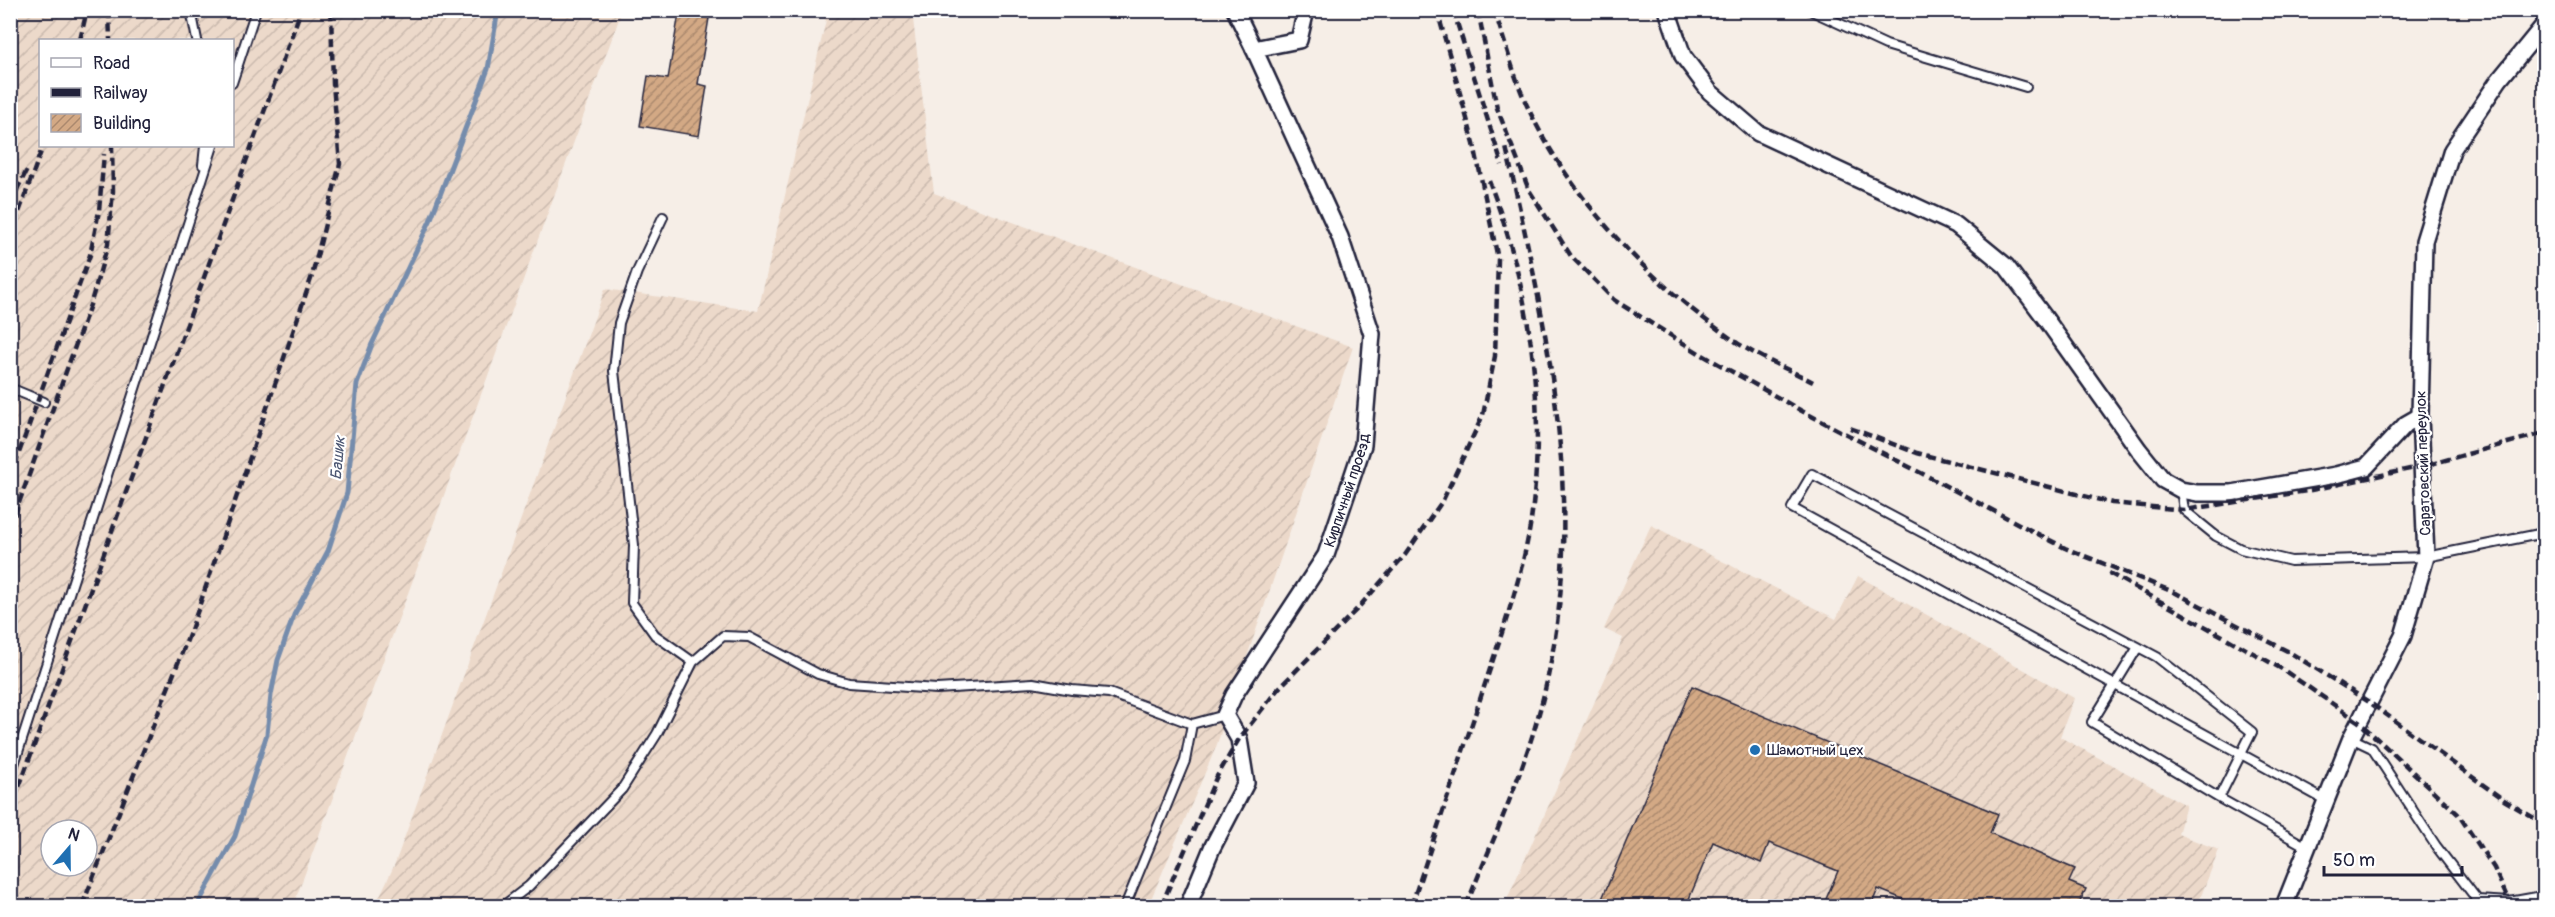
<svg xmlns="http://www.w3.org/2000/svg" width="2555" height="917" font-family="Pangolin,sans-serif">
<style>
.industrial{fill:url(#industrial-furrows);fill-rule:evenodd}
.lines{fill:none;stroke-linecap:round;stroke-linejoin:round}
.stream{stroke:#758cac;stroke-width:5}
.building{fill:url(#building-hatch);stroke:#22223b;stroke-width:1.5}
.service-casing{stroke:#22223b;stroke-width:12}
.minor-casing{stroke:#22223b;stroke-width:20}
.service{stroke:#fff;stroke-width:8}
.minor{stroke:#fff;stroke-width:15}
.rail{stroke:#22223b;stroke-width:4.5;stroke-dasharray:9 4.5;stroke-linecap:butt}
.poi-dot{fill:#1f6fb2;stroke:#fff;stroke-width:2}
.labels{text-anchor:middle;stroke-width:4.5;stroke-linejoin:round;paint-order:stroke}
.street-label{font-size:15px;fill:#22223b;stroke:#fff}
.poi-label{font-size:15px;fill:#22223b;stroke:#fff;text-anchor:start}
.water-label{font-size:16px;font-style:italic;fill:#4c5773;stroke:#fff}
</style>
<defs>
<pattern id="industrial-furrows" width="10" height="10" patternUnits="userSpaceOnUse" patternTransform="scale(1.5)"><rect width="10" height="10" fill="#ecd9ca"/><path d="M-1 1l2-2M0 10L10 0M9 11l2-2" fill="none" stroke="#cabaae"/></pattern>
<pattern id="building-hatch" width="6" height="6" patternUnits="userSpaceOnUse" patternTransform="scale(1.5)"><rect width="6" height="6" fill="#d3a985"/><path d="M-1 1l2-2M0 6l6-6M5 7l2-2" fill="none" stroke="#ab896e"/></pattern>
</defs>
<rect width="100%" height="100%" fill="#f6eee7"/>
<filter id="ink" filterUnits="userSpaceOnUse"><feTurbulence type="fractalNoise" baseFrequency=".0167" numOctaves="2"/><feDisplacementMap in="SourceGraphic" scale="12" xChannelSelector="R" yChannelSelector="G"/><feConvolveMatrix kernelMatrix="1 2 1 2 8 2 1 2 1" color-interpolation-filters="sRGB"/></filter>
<g filter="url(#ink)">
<path class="industrial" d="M10,11H622L293,906H11ZM40,40H232V146H40ZM51,830H87V866H51Z
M817,11H912L934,193L1353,347L1216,747L1148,906H375L394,866L605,289L758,311L826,20Z
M1651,525L1836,619L1858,576L2074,698L2060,737L2186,805L2178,834L2219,850L2197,906H1504L1623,638L1604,629Z"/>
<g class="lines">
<path class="stream" d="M197,906L235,836L267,734L271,695L278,660L294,615L328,551L347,493L357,384L372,344L430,221L488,69L498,10"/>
</g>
<path class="building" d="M679,13L709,18L698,84L707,86L699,136L640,126L648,76L668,79Z
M1692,686L1998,814L1990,833L2075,869L2069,882L2086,889L2078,906H1920L1878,889L1871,906H1823L1838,871L1769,843L1761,863L1713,842L1686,906H1599Z"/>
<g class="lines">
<defs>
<path id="service" d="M191,10L197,40
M1810,10L1886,45L2026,87
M232,83L256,10
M203,165L205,146
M663,217L637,272L619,323L614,371L634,545L632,603L655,635L693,662
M10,388L44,402
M2181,490L2184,510L2216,536L2241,549L2291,561L2426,557L2544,533
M2138,647L2092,722L2219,798L2307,847
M2351,738L2372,748L2436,846L2482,906
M10,777L213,146
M2219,798L2252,732L2157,657L1812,474L1792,508L2325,800
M2478,900L2509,902L2537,897L2544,899
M503,906L529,886L622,789L657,734L693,662L723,636L749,637L818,674L849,683L937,689L1033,683L1072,690L1109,693L1192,724L1225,715
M1125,906L1185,761L1192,724"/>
<g id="minor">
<path d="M1235,10L1254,49L1299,40L1306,10"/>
<path d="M1667,10L1683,56L1710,92L1758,133L1956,225L2006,266L2045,318L2139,450L2163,480L2181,490L2197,493H2232L2336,475L2366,467L2406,424L2420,416"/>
<path id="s1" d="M1188,906L1212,848L1246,783L1239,739L1225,715L1234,695L1326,555L1363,445L1372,334L1340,237L1254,49"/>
<path d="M2284,906L2351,738L2403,636L2426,557L2420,416L2424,241L2452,150L2499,80L2544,25"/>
</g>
</defs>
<use href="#service" class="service-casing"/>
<use href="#minor" class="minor-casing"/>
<use href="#service" class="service"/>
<use href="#minor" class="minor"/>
<path class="rail" d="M109,10L110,40
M1453,10L1502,165
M1478,10L1497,108L1529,190L1571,256L1614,300L1699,353L1800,410L2065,548L2176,593L2291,653L2369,702L2504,800L2544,824
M1494,10C1506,44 1515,82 1531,114C1576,205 1653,285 1736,342C1760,358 1788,369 1813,382
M80,40L87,10
M10,203L27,170
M10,237L43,146
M1850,428L1917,453L2112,503L2184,510L2307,491L2424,466L2544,433
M10,478L90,255L99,211L104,154
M10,528L91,302L108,244L113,191L112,146
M2109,573L2282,669L2359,722L2458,814L2494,868L2511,906
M10,812L301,10
M82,906L191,630L312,276L340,164L333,84L331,10
M1161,906L1216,778L1239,739L1278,689L1358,608L1405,555L1443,500L1483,415L1495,356L1498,259L1474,144L1437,10
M1411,906C1437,830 1462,754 1487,678C1504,626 1523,574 1531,520C1547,407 1530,287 1489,181
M1466,906C1496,832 1530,759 1547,681C1587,496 1546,327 1506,147"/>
</g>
</g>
<circle class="poi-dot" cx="1755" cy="750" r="6"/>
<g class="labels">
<g class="street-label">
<text transform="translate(2423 463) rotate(-92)" y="5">Саратовский переулок</text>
<text dy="5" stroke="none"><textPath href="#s1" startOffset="466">Кирпичный проезд</textPath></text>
</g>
<g class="poi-label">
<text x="1767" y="755">Шамотный цех</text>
</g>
<g class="water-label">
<text transform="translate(337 458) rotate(-85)" y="6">Башик</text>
</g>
</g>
<rect width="2555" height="917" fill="none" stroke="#fff" stroke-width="36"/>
<rect x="18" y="18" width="2519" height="881" fill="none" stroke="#22223b" stroke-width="2" filter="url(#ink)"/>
<rect x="39" y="39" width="195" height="108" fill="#ffffff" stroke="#a7a7b1" stroke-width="1.5"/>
<rect x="51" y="58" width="30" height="9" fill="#ffffff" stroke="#a7a7b1" stroke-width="1.5"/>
<text x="93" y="69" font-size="18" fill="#22223b">Road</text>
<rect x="51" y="88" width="30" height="9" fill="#22223b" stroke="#a7a7b1" stroke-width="1.5"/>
<text x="93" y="99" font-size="18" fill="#22223b">Railway</text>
<rect x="51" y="114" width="30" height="18" fill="url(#building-hatch)" stroke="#a7a7b1" stroke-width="1.5"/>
<text x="93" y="129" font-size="18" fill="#22223b">Building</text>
<g transform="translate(69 848) rotate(20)"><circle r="28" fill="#ffffff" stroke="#a7a7b1" stroke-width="1.5"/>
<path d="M0-4.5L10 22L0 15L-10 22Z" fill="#1f6fb2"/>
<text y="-9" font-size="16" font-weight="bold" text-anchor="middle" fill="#22223b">N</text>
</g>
<path d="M2324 866v9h138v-9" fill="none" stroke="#22223b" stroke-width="3"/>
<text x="2333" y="866" font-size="18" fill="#22223b" stroke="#ffffff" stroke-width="4.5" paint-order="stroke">50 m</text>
</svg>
